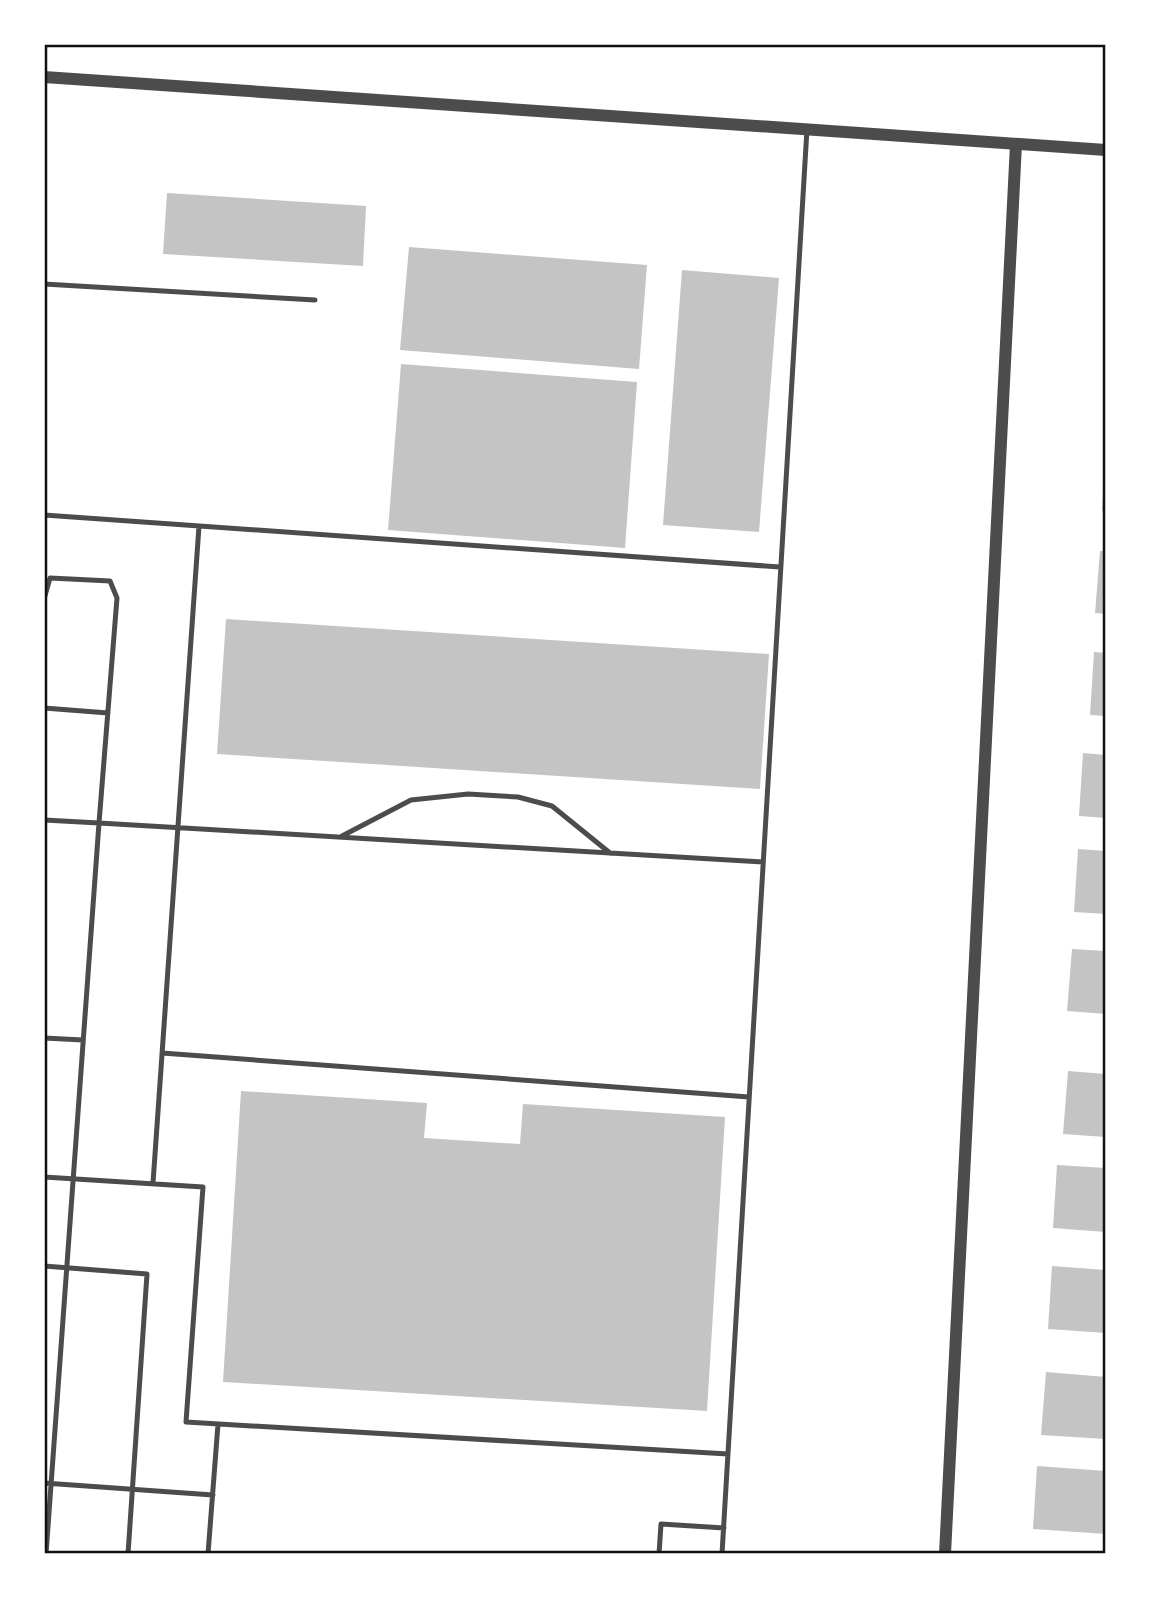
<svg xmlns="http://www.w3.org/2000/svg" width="1150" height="1598" font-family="'Roboto Serif',serif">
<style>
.building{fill:#c4c4c4}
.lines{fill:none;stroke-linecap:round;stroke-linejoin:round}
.service{stroke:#4c4c4c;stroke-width:5}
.tertiary{stroke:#4c4c4c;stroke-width:12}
.neatline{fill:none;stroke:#111;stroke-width:2.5}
</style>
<rect width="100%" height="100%" fill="#fff"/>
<path class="building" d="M167,193L366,206L363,266L163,254Z
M409,247L647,265L639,369L400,350Z
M682,270L779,278L759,532L663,525Z
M401,364L637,382L625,548L388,530Z
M1104,473H1106V512L1102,511Z
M1100,551H1106V614L1095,613Z
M226,619L769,654L760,789L217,754Z
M1094,652L1106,653V716L1090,715Z
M1083,753L1106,755V818L1079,816Z
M1078,849L1106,851V914L1074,912Z
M1072,949L1106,951V1014L1067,1011Z
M1068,1071L1106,1074V1137L1063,1134Z
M241,1091L427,1103L424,1138L520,1144L523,1104L725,1117L707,1411L223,1382Z
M1057,1165L1106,1168V1232L1053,1228Z
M1052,1266L1106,1270V1333L1048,1329Z
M1046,1372L1106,1377V1439L1041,1435Z
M1037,1466L1106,1471V1534L1033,1529Z"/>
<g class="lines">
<path class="service" d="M44,284L315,300
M44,515L780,567
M44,599L50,578L110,581L117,598L99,823L44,820
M44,708L108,713
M342,836L411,800L468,794L518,797L552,806L610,853
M44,1038L83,1040
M162,1053L749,1097
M44,1177L203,1187L186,1422L728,1454
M153,1183L199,526
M44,1266L147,1274L128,1554
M44,1483L213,1495
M46,1554L99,823L763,862
M208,1554L218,1424
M659,1554L661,1524L724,1528
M722,1554L807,129"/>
<path class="tertiary" d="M44,77L1106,150
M945,1554L1016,144"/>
</g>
<rect width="1150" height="1598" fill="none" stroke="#ffffff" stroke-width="91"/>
<rect x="46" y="46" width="1058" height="1506" class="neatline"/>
</svg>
